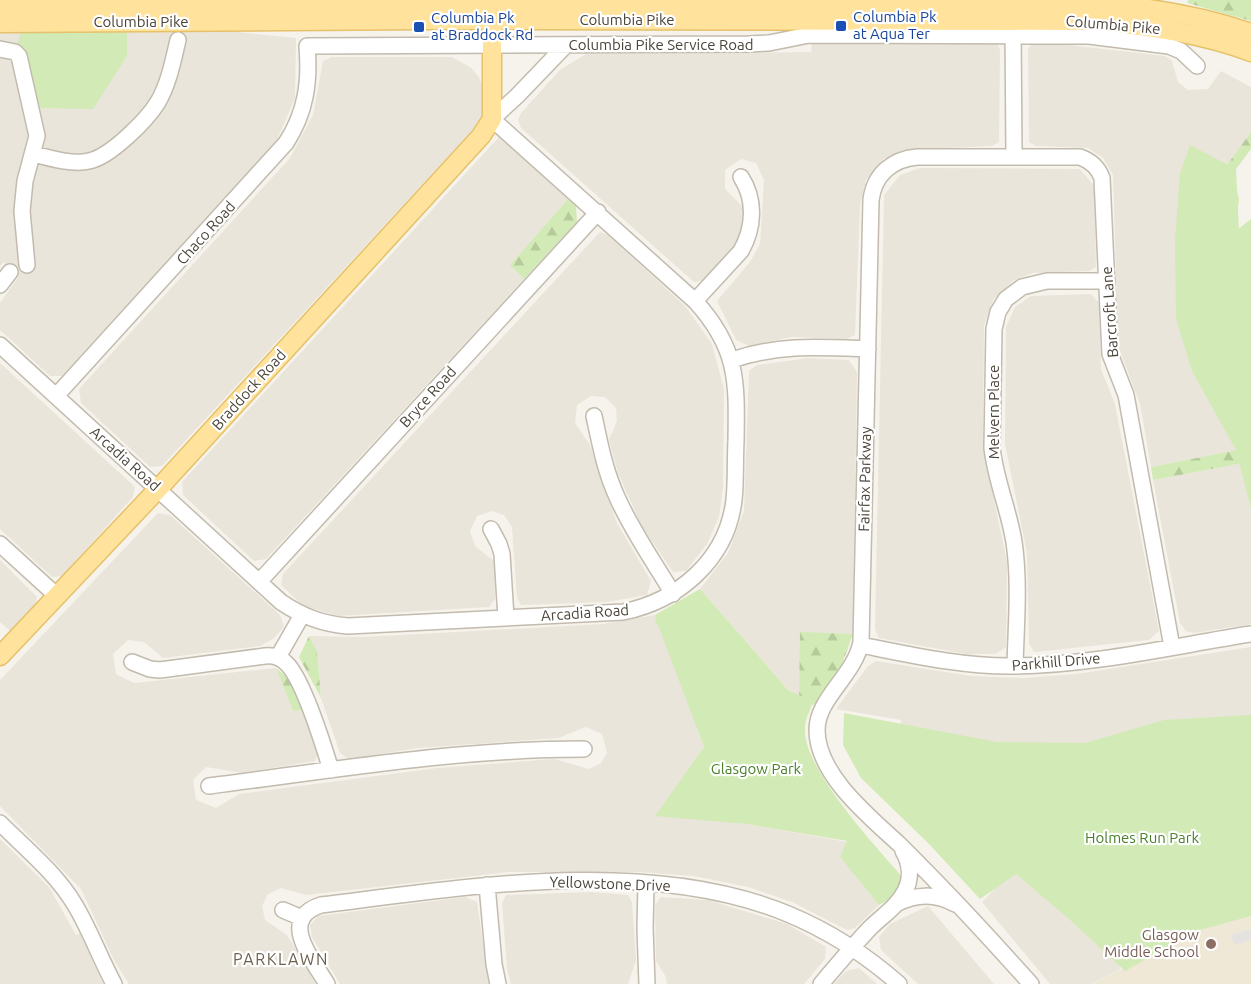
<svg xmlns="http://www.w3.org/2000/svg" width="1251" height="984" font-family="Ubuntu,sans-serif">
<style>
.residential{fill:#eae5da}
.education{fill:#efe8d6}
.forest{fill:url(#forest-firs)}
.park{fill:#d2eab5}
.parking{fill:#e5e3e0}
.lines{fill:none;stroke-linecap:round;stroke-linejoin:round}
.minor-casing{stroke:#c2bbae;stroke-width:18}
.major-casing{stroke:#e6c16a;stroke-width:21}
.minor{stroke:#fff;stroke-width:15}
.major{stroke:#ffe39c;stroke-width:18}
.transit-dot{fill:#1a4fb4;stroke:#fff;stroke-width:2}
.education-dot{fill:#8d6e63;stroke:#fff;stroke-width:2}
.labels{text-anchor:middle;stroke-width:4.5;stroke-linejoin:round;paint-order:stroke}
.transit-label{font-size:15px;fill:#164399;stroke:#fff;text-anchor:start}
.street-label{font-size:15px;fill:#4b4439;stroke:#fff}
.park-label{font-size:15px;fill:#4a7f2a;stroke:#fff}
.education-label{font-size:15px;fill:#785e54;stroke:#fff;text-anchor:end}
.neighbourhood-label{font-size:16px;letter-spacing:1.5px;fill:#6e6250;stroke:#fff}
</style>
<defs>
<pattern id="forest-firs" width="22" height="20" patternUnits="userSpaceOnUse" patternTransform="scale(1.5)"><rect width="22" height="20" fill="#d2eab5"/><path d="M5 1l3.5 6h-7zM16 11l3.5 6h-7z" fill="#b6ca9c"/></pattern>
</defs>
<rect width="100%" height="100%" fill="#f6f3ec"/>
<path class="residential" d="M0,31L237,32L296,38L295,98L277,140L62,376H50L0,330V303L19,276L4,262L0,266Z
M1034,41L1165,56L1172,61L1178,82L1188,90L1208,89L1221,71L1251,87V132L1211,188L1247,448L1151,467L1140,404L1118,346L1113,175L1103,158L1088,148L1036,146L1029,142L1028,49Z
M812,42L997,43L1000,50L999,142L992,146L903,150L884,159L866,180L860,205L855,335L847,339L792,337L749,346L736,340L717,301L750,262L760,244L764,180L756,163L741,159L725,170V189L744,208L741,234L733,249L702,281L694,282L521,128L518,120L521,113L560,70L586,54L811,52Z
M332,57H452L470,67L479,77L485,94L484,112L477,125L162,466L150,467L81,403L79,389L290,158L313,115L323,61Z
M499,137L568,199L510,265L524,279L266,559L254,561L183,495L182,482Z
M920,168L1080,169L1094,186L1096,267L1089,271L1033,273L1014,280L993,300L984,326L983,447L1007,562L1006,647L996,654H966L879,638L875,629L884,195L900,175Z
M600,232L608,235L685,306L712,344L724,389L723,488L719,517L707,544L686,571L673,572L641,525L618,473L609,440L617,421L616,408L605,397L591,396L577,405L575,423L590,445L617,523L651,581L647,595L607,602L521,605L517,598L512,527L504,515L492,511L477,516L470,531L475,546L494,561L495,599L489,607L338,616L303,606L281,585L283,574Z
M1091,294L1099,303L1101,369L1115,404L1159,631L1149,640L1034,652L1029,643L1027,553L1005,444L1006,327L1015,307L1031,296Z
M809,358L849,360L857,372L853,634L801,633L799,702L700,589L728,553L744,511L749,371L757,365Z
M0,363L135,487L133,497L62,576L52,577L0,529Z
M1249,462L1251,463V624L1194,633L1186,631L1180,623L1153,480Z
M158,513L170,515L280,615L284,627L273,639L260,646L163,658L144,642L128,640L113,654L116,674L134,683L276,668L293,711L303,710L318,752L315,761L242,773L206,767L193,780L196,800L216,808L239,794L437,768L554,759L589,769L601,763L607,753L602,734L586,727L558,738L418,748L349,759L340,753L321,698L317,651L309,636L363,637L603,624L655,615L704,747L656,815L746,824L847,842L841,857L879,905L855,928L847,930L792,902L748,887L694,876L640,872H509L306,895L281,888L268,894L262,906L265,920L287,935L316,984H129L115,962L81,889L0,806V680Z
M0,560L37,597L35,606L11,632L0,622Z
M1251,647V729L1102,753L899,739L901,720L836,709L868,666L876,661L971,676L1023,678L1076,674Z
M0,839L49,887L76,935L80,933L103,984H0Z
M1014,869L1087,901L1121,969L1091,984H1050L982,902Z
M591,892L628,895L632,902L636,960L628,984H511L507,969L502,903L506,895Z
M465,897L477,902L489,984H340L312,937L310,925L318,916Z
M661,897L708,900L787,924L826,947L825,959L804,984H667L666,977L656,961L655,905Z
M928,906L994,984H918L881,950L879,937L890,924Z
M859,968L877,984H834L846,971Z"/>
<path class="education" d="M1251,905V984H1092Z"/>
<path class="forest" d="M1188,0H1251V21L1187,3Z
M1251,132V149L1236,169L1244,336L1251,348L1249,462L1153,480L1151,467L1247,448L1211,187Z
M568,199L576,206L577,222L524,279L510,265Z
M800,632L853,634L842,664L814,705L799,702Z
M309,636L317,651L321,698L299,657Z
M276,668L288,678L303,710L293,711Z"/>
<path class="park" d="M21,32H127V56L93,109L37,108L16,48Z
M1190,145L1232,167L1239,200L1233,233L1251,219V509L1236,450L1192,371L1176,319L1175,240L1180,173Z
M700,589L789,691L813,701C811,709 805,719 805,727C801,769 883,854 911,887L879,905L840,857L847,841L746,824L655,816L704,747L658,625L655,621L656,620L655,615Z
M844,713L997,742L1085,743L1164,720L1251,715V916L1196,931L1125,971L1069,919L1016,874L980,899L929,844L861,778L843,745Z"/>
<path class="parking" d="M1251,929V940L1234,945L1231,935Z"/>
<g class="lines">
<defs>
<path id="minor" d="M1013,27L1014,156
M0,49L15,52L19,56L37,136L25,181L22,211L27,265
M34,154C49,158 73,165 89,161C110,157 147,120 158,102C169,83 173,61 178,40
M0,285L10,272
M695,301L741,251C754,228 756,200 741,177
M0,345L281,602C303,617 323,624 348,626L623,612C678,601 727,560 734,500C736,481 735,460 736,441C737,381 738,348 695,301L492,119L517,96L566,45
M732,360C779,344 819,347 868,349
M56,396L286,143C306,112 310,82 307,46L749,44L769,43L809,35L1089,36L1169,46L1181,51L1197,66
M594,416C600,444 605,471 617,497C632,531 654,562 673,594
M491,529L499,544L502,554L506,618
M0,544L57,596
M259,582L598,212
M861,645C911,655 963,667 1015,666C1093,665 1174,646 1251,634
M278,657L302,615
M132,662L150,669L160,670L265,656C273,655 280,657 286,663C303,678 324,747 331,770
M1015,666C1016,625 1020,583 1014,542C1009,510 996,482 992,448L994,329L998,312L1006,299L1022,287L1047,281H1107
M209,786C334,770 458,749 584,749
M0,823C26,849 56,873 75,905C90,930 100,958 114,984
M646,884L645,928L647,984
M487,885L494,964L498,984
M896,904C915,894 936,893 955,904
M283,910L302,918
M327,984C313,960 277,919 321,905C467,887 649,856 788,914C829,931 866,955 899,984
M821,984C837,965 853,946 870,928C882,916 898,906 905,891C912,878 910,863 903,851
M1031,984C1004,954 976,923 948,894C932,877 916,861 900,845C870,817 817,775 817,730C817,698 855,675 861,642L871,200C874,175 892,159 917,157H1080C1091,161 1098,167 1102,178L1110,354L1126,395L1172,647"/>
<path id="major" d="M0,5L1078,3C1137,5 1196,14 1251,33
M0,23L426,20L1101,21C1152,27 1203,34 1251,52
M0,656L158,489L481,136L492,119V9"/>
</defs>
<use href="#minor" class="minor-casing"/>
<use href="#major" class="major-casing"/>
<use href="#minor" class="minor"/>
<use href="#major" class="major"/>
</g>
<g class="transit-dot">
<rect x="835" y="20" width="12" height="12" rx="3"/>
<rect x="413" y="21" width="12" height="12" rx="3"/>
</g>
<circle class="education-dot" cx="1211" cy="944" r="6"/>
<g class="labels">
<g class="transit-label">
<text x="853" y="22">Columbia Pk<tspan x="853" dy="17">at Aqua Ter</tspan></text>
<text x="431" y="23">Columbia Pk<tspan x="431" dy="17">at Braddock Rd</tspan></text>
</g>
<g class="street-label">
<text x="627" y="25">Columbia Pike</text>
<text x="141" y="27">Columbia Pike</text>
<text transform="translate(1113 25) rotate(5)" y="5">Columbia Pike</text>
<text x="661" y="50">Columbia Pike Service Road</text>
<text transform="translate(206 233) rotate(-48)" y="5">Chaco Road</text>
<text transform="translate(1110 312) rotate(-94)" y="5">Barcroft Lane</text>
<text transform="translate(249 390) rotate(-48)" y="5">Braddock Road</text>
<text transform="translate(428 397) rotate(-48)" y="5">Bryce Road</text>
<text transform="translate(994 412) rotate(-90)" y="5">Melvern Place</text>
<text transform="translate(125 459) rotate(42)" y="5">Arcadia Road</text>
<text transform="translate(865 479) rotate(-89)" y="5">Fairfax Parkway</text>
<text transform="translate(585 613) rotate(-4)" y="5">Arcadia Road</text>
<text transform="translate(1056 662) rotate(-5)" y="5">Parkhill Drive</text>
<text transform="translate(610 884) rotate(2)" y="5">Yellowstone Drive</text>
</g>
<g class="park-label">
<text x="756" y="774">Glasgow Park</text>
<text x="1142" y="843">Holmes Run Park</text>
</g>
<g class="education-label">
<text x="1199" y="940">Glasgow<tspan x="1199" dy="17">Middle School</tspan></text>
</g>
<g class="neighbourhood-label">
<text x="281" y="965">PARKLAWN</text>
</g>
</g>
</svg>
